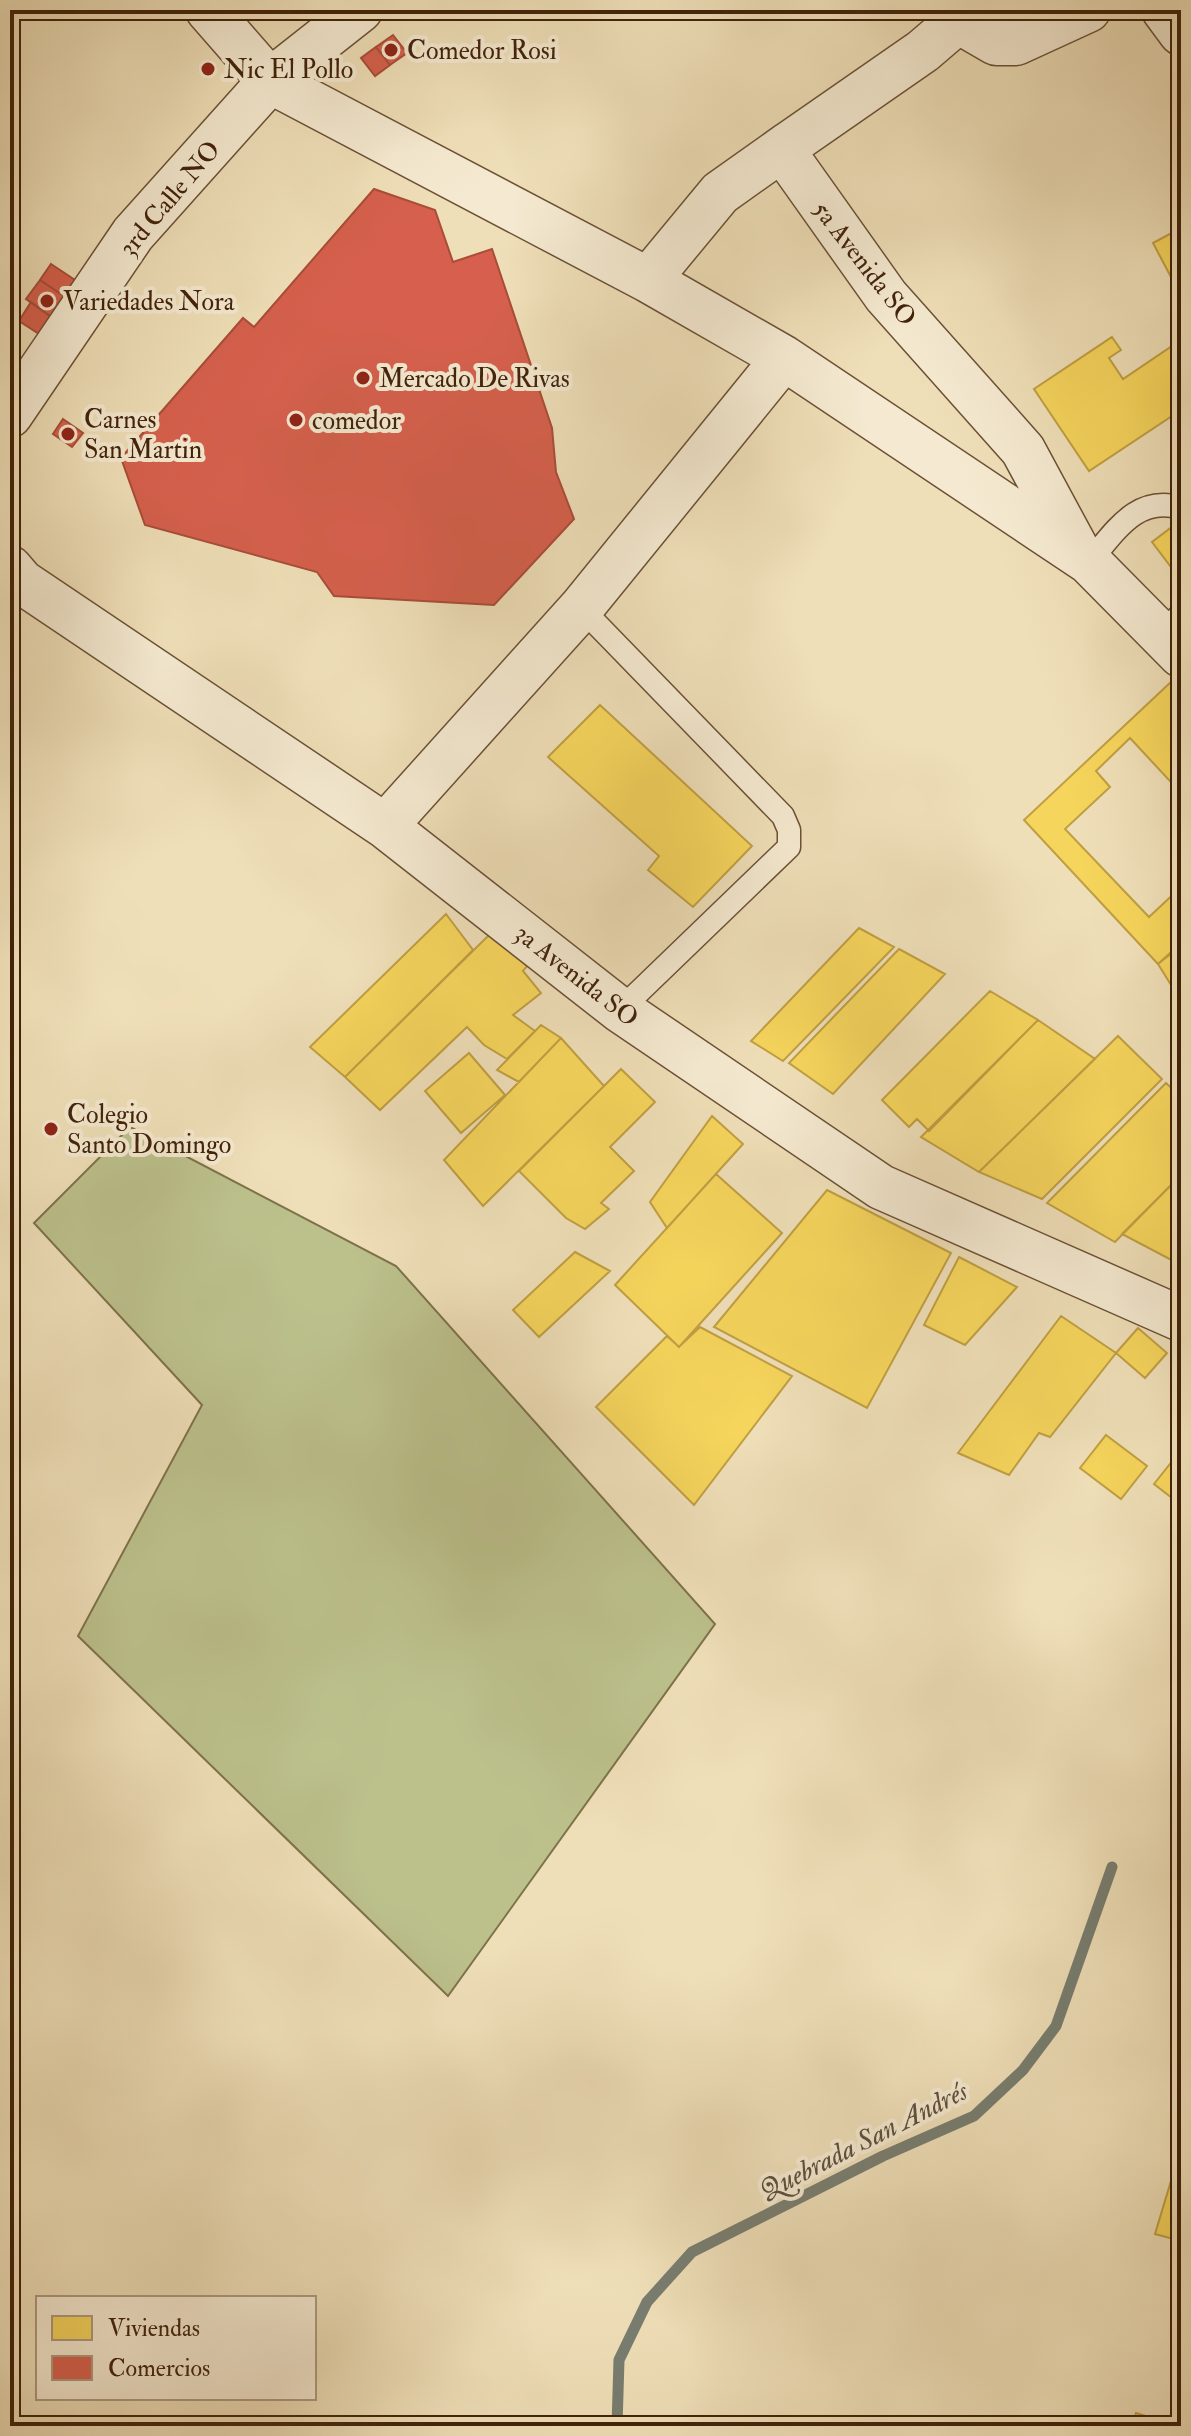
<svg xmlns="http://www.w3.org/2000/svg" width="1191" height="2436" font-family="'IM FELL Double Pica',serif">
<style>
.green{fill:#bcc18c;stroke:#7e724b;stroke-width:2}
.homes{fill:#f6d55c;stroke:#c09f43;stroke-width:2}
.shops{fill:#d6604d;stroke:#a94d39;stroke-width:2}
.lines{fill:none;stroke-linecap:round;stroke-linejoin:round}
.stream{stroke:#787e71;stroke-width:11}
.lane-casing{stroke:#6c5136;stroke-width:25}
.street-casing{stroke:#6c5136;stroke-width:47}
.lane{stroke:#f5ead1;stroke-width:22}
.street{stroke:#f5ead1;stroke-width:44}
.poi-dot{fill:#8f2418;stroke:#f5ead1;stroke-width:3}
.labels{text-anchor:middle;stroke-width:8;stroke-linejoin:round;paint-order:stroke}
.poi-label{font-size:26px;fill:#41220a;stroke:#f5ead1;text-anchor:start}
.street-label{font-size:26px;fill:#41220a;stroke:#f5ead1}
.water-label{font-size:28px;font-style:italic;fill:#5c503e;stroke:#f5ead1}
</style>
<rect width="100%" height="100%" fill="#efdfb8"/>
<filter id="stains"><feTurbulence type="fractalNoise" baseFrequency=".0025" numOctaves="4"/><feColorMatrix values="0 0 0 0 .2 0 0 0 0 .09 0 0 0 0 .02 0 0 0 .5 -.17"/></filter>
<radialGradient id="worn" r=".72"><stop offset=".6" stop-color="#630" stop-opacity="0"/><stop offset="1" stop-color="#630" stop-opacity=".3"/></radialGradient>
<path class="green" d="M130,1127L396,1266L715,1624L448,1996L78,1636L202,1405L34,1223Z"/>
<path class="homes" d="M1181,228V296L1153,243Z
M1112,337L1121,350L1109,358L1123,379L1181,340V410L1089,471L1034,389Z
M1181,520V572L1177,575L1152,542Z
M1172,681L1181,691V793L1130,738L1096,771L1110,787L1065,829L1149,917L1181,887V943L1158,964L1024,820Z
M600,705L752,846L693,907L648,870L659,856L548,757Z
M446,914L473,950L345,1077L310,1047Z
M859,928L894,947L783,1061L751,1041Z
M489,935L521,958L527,966L523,971L541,993L513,1015L535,1031L507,1059L484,1045L467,1027L380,1110L345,1077Z
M1181,946V1001L1158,964Z
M899,949L945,974L833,1094L789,1063Z
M990,991L1038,1020L929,1131L917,1119L909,1127L882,1100Z
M1038,1020L1095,1059L979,1172L921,1137Z
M541,1025L561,1038L519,1082L497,1070Z
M1118,1036L1162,1079L1042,1199L979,1172Z
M561,1038L604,1086L483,1206L444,1160Z
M469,1053L505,1095L461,1133L425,1091Z
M621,1069L655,1102L610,1147L634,1171L601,1203L609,1209L585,1229L566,1218L519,1171Z
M1166,1083L1181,1097V1175L1115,1242L1047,1203Z
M712,1116L743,1144L667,1228L650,1202Z
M716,1174L782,1233L679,1347L615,1285Z
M1181,1175V1265L1122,1234Z
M827,1190L951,1253L867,1408L714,1327Z
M575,1252L610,1271L539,1337L513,1310Z
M959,1257L1017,1287L965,1345L924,1325Z
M1061,1316L1116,1353L1050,1437L1039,1433L1009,1475L958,1453Z
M700,1327L792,1376L694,1505L596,1407L667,1336L679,1347Z
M1138,1328L1167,1353L1145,1378L1116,1353Z
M1106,1435L1147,1466L1121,1499L1080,1468Z
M1181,1450V1505L1154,1484Z
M1177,2161L1181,2162V2241L1155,2234Z
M1136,2413L1178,2426H1132Z"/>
<path class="shops" d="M254,10H273L263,19Z
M393,35L407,53L390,65L376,47Z
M376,47L390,65L375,76L361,58Z
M210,61L216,67L207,77L200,70Z
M374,189L435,210L453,262L492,249L552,428L556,472L574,519L494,605L334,596L317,572L145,525L121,458L243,318L254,327Z
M51,264L78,282L67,298L40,280Z
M40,280L67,298L54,319L26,299Z
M31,302L54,319L42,336L19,321Z
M63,419L83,433L72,447L53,434Z"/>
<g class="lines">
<path class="stream" d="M617,2426L619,2360L647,2302L692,2252L883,2156L974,2116L1023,2070L1056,2026L1112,1867"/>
<defs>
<path id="lane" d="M1089,562C1115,532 1137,494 1181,508
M581,608L783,816L789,830V847L620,1010
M1162,635L1181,614"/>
<path id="street" d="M208,10L270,81L648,280L784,358L1089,562L1181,655
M959,10L958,21L923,51L789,144L788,158L886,296L1023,450L1077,550
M1164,10L1181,33
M958,21L996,43H1016L1088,10
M648,280L720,193L789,144
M10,415L133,234L270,81L360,10
M10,568L22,582L385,826L620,1010L881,1187L1181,1319
M385,826L581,608L784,358"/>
</defs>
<use href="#lane" class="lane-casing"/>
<use href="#street" class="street-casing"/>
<use href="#lane" class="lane"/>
<use href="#street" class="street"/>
</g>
<g class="poi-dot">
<circle cx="391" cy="50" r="8"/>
<circle cx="208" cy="69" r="8"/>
<circle cx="47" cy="301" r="8"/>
<circle cx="363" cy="378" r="8"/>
<circle cx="296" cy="420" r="8"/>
<circle cx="68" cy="434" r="8"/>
<circle cx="51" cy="1129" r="8"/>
</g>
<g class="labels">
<g class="poi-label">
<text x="407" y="59">Comedor Rosi</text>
<text x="224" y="78">Nic El Pollo</text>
<text x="63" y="310">Variedades Nora</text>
<text x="379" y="387">Mercado De Rivas</text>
<text x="84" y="428">Carnes<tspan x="84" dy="30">San Martin</tspan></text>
<text x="312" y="429">comedor</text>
<text x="67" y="1123">Colegio<tspan x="67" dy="30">Santo Domingo</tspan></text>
</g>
<g class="street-label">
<text transform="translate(169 198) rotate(-50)" y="9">3rd Calle NO</text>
<text transform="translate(865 263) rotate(52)" y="9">5a Avenida SO</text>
<text transform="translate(577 975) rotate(38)" y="9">3a Avenida SO</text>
</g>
<g class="water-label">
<text transform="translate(863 2140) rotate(-27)" y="10">Quebrada San Andrés</text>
</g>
</g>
<rect width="1191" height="2436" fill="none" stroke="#efdfb8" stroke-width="40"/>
<rect x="12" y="12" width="1167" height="2412" fill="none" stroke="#41220a" stroke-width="4"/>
<rect x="20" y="20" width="1151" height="2396" fill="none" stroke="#41220a" stroke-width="2"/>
<rect x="36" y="2296" width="280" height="104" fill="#f5ead1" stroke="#ad9a81" stroke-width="2"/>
<rect x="52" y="2316" width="40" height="24" fill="#f6d55c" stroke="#ad9a81" stroke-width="2"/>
<text x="108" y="2336" font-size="24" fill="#41220a">Viviendas</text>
<rect x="52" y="2356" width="40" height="24" fill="#d6604d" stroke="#ad9a81" stroke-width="2"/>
<text x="108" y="2376" font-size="24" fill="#41220a">Comercios</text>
<rect width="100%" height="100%" filter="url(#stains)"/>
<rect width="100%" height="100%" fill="url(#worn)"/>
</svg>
